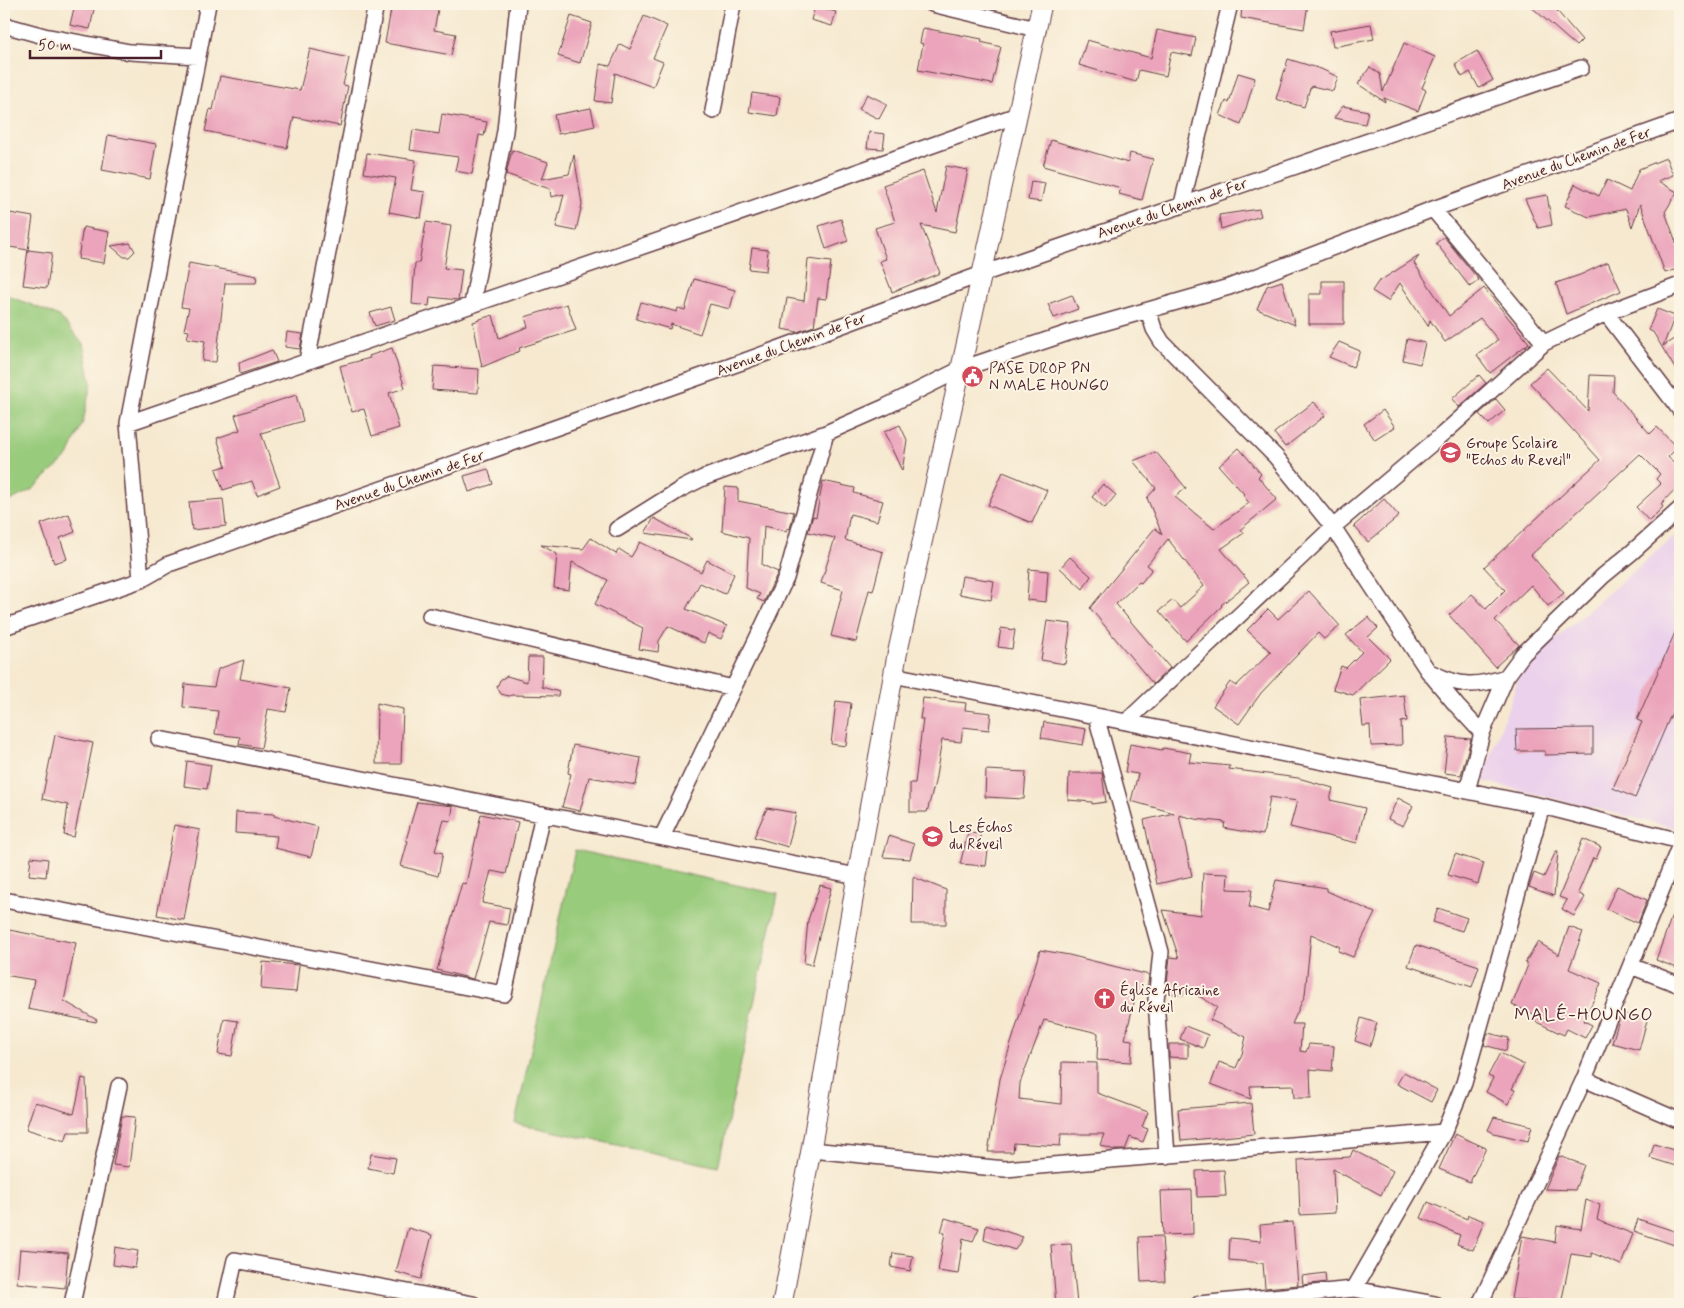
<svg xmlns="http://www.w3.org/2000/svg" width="1684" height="1308" font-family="Mynerve,sans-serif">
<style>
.built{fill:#ebd1eb}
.green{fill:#98cb7c;stroke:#717554}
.building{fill:#eba4bb}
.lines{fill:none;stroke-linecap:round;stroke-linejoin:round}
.minor-casing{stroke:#643d44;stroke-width:18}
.tertiary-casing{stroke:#643d44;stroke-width:21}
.minor{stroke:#fff;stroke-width:15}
.tertiary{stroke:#fff;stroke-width:19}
.labels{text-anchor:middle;stroke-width:4;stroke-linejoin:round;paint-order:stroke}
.street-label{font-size:15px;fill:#4a1f2b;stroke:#fcf5e5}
.poi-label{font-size:15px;fill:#4a1f2b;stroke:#fcf5e5;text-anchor:start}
.quarter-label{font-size:18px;letter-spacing:1px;fill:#4a1f2b;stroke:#fcf5e5}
</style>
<rect width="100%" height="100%" fill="#fcf5e5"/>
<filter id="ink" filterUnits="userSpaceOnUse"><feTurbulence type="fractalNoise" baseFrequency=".02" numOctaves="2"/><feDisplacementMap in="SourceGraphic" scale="10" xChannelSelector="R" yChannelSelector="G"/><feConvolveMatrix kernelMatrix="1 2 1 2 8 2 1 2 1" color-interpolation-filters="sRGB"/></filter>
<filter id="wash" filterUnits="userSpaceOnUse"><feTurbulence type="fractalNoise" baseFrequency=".0096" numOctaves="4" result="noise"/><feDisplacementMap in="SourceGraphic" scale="20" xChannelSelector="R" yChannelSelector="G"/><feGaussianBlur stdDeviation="1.12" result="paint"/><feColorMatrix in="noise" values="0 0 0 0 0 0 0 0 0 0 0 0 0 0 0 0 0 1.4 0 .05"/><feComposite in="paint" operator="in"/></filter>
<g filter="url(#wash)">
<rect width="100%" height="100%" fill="#f6e9d0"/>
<path class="built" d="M1680,531V829L1482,781L1519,677L1530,661Z"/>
<path class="green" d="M4,294L59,316L83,344L91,383L83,422L68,456L33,489L4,504Z
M575,850L778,894L718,1167L515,1123Z"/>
<g id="blocks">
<path class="building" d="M75,4H95L90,29L70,25Z
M392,4H439L434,30L456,34L451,55L385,43Z
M1242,4H1308L1304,29L1241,18Z
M1528,4H1551L1582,40L1576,46Z
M815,6L836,12L832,26L811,20Z
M571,16L592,23L580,63L558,56Z
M644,16L667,26L653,58L663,62L653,87L615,73L611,103L595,101L600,64L610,66L620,44L630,49Z
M1371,24L1374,39L1333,47L1330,31Z
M923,28L982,39L981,42L1001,47L992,84L918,70L923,44L920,43Z
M1157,30L1196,38L1192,56L1171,52L1166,76L1139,70L1136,82L1079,65L1087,40L1151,58Z
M1404,43L1435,57L1422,88L1426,90L1418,111L1384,98L1385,102L1358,84L1370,67L1380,74L1383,92Z
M310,49L349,58L343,85L348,86L340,126L294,117L287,148L205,131L210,109L213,110L220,76L300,90Z
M1477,51L1493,80L1479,88L1470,72L1462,77L1455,64Z
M1288,59L1321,69L1338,77L1333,91L1312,86L1311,88H1310L1304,107L1276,99Z
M1238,73L1255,78L1241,125L1220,115L1226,101L1229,103Z
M752,93L780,97L777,116L749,112Z
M867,94L887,104L879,119L859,109Z
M1343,106L1368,111L1365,124L1334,118Z
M591,108L595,126L558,134L554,115Z
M442,114L487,122L484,136L479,135L472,174L455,171L458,157L410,150L413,130L439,134Z
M869,132L885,134L883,149L867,148Z
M108,135L156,144L150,179L102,170Z
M1051,140L1128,163L1130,153L1153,159L1142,200L1119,194L1121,188L1043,166Z
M512,150L548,162L542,179L569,174L574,155L582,204L576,231L556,227L564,194L551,197L550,189L506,174Z
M367,153L416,160L411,190L425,192L421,218L389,212L396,178L364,173Z
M1666,158L1673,175L1658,181L1677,192L1665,212L1680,253V268L1665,273L1640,204L1632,227L1626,209L1589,217L1565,206L1575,184L1599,196L1607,180L1630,191L1639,169Z
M946,166L968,170L955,232L921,225L940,273L892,292L880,261L886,259L875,228L895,222L883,185L923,171L937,213Z
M1031,181L1045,183L1041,202L1028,200Z
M1547,195L1552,225L1538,228L1525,199Z
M1259,209L1261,216L1221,229L1219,215Z
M4,212L33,217L28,250L4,246Z
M841,219L848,241L826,249L819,226Z
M426,222L451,226L444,268L462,270L458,300L430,297L429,306L412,304L415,263H419Z
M83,227L109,232L104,263L78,259Z
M1444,237L1479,280L1470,287L1436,243Z
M130,243L135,251L129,257H124L111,246Z
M752,248L768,250L766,271L749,269Z
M28,250L52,253L47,288L23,285Z
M1419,256L1414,263L1449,316L1484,288L1529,343L1490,373L1477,355L1498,340L1480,318L1445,342L1430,320L1428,326L1400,283L1388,301L1372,291L1378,282Z
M808,259L831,262L826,299L818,298L814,326L797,332L782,329L787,298L804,301Z
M1608,262L1621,291L1566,314L1556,283L1580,275Z
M189,263L257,276L256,283H225L216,362L202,361L205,341L187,338L189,331L184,330L189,308L181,307Z
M694,279L735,290L730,309L710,304L700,334L671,324L670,329L636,319L641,302L677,312L678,308L685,310Z
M1282,281L1295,325L1257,309L1267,286Z
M1322,281H1344V324H1309V294H1322Z
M1072,295L1078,309L1054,318L1048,304Z
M567,304L576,330L519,348L520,351L482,367L473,322L480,320V319L493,315L499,338L528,327L525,317Z
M391,307L395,320L375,326L370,313Z
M1657,309L1675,316L1663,346L1680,335V377L1653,332L1648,330Z
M287,332L303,334L300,349L285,347Z
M1407,339L1425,343L1420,364L1403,360Z
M1339,342L1360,351L1353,367L1329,357Z
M392,348L405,388L389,393L399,428L372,436L364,409L352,412L340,366L370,358L369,356Z
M272,350L277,362L240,374L239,363Z
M434,366L479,369L478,393L432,390Z
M1547,368L1588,411L1590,375L1614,376L1613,392L1650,434L1657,427L1677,448L1668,457L1680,468V484L1661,504L1663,507L1649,521L1636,507L1661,484L1656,479L1660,474L1640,454L1531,555L1564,593L1548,606L1531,585L1495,620L1519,645L1495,667L1449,615L1472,594L1486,609L1505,590L1484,567L1600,460L1530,383Z
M1479,375L1486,383L1459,407L1452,399Z
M296,395L303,421L261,433L280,486L257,495L252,481L223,490L216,469L226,466L217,438L240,430L235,415Z
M1496,399L1505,410L1489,424L1479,414Z
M1314,402L1325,416L1285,447L1274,433Z
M1383,410L1395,427L1375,440L1364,424Z
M900,425L907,440L902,471L884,432Z
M1239,448L1261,474L1258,477L1277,499L1241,529L1244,533L1221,549L1249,582L1221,605L1222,606L1186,641L1159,611L1173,600L1180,608L1204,586L1168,539L1147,565L1152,569L1141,583L1139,582L1116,604L1170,668L1153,684L1090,608L1155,528L1162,534L1147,498L1156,488L1133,461L1156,452L1186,488L1175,497L1214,529L1249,503L1243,495L1244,494L1219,466Z
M488,469L493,484L469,492L464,476Z
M1003,472L1047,490L1032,523L988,505Z
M823,481L855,488L854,493L883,501L877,521L850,514L845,540L883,552L873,591L869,590L856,642L831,636L843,590L821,583L835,538L808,532L813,516L816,517Z
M1103,484L1116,495L1105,508L1092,497Z
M725,487L738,488V501L794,512L790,529L787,528V531L764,526L762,565L778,572L764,602L757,599L760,594L746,588L749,538L722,531Z
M223,499L226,526L192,530L189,502Z
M1384,499L1399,516L1368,542L1354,526Z
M69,514L75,532L60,538L67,559L54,563L41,524Z
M654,518L692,539L691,540L645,533Z
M591,538L616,554L619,549L631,557L640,542L701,572L707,560L734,574L725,594L700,583L686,609L727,626L721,639L708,633L704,643L668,626L659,641L658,652L639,649L643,628L595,604L608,580L572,562L569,590L554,588L557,554L541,545L583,549Z
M1070,557L1091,576L1083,589L1060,568Z
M1029,569L1048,571L1046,602L1027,600Z
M962,576L994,581L991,600L959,594Z
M1309,591L1340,626L1324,639L1318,633L1261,693L1239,724L1213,706L1230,682L1236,686L1271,652L1247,630L1268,609L1278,619Z
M1368,617L1378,628L1368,637L1390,659L1353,695L1333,689L1341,666L1346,668L1362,652L1346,635Z
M1047,621L1071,624L1065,664L1041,660Z
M1680,621V694L1635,798L1613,788L1642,722L1637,720Z
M1001,628L1015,630L1012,649L998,647Z
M528,657H543L542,687L559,692L558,696L512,695L509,696L501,694L497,687L500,680L507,676L527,682Z
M244,660L240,679L291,688L286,712L268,709L261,748L239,744L240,737L215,734L218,711L183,707L185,684L214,687L218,669Z
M1404,695L1407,721L1401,722L1402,745L1371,746L1370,725L1363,726L1360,700Z
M923,698L966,703L965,710L991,713L989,730L963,727L961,742L942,740L935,782L927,812H910V783H915L923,719H920Z
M836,701L851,703L846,746L831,744Z
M377,703L403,709L401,764H376Z
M1044,722L1086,729L1083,745L1041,738Z
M1593,728V754L1545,755V751H1517L1516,729Z
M55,735L93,743L74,837L64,835L68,805L42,799Z
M1448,737L1471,739L1461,775L1444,773Z
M1130,744L1162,750L1163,748L1191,753L1189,762L1230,766L1229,769L1298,778L1333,788L1330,800L1365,808L1357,843L1290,827L1297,801L1270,797L1263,835L1224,828L1225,822L1195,819L1179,815L1192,876L1157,884L1144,820L1174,813L1131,801L1138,774L1125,772Z
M573,745L641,758L636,785L589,777L580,811L562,807L571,774L568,773Z
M187,761L211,765L207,789L184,786Z
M986,770L1026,772L1024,799L985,797Z
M1069,773H1102L1106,802L1092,804V802L1068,800Z
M1398,798L1413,806L1403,826L1388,819Z
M417,802L453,806L451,821L444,820L435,851L443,853L438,876L401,866L408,841L406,840Z
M767,808L796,813L788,847L754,837Z
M236,812L274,814V816L318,827L311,857L275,848L277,836L235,833Z
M481,814L518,822L506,874L491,871L482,903L510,908L507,925L489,922L473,979L437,970L462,883L466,884Z
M174,825L200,830L184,920L157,915Z
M968,833L980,834V848L988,850L986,866L960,864Z
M889,836L914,844L910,859L883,857Z
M1583,839L1601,847L1596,859L1593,858L1578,893L1585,897L1574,916L1562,909L1567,900L1559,897Z
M1556,851H1558L1554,896L1529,887L1534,873L1544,877Z
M1455,854L1484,863L1478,884L1448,875Z
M31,857L48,859L46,877L29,875Z
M1203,873L1228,874L1227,889L1252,890L1249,907L1268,912L1276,880L1327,888V891L1375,913L1353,957L1338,951L1340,947L1311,934L1305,995L1292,1024H1302L1300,1051L1306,1052L1309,1044L1334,1046L1332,1071L1310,1069L1311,1098H1294L1293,1085L1250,1086L1251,1099L1211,1084L1219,1062L1236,1068L1242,1054L1246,1037L1210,1020L1217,1007L1184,987L1183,995L1166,993L1170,957L1179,958L1163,910L1201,915Z
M913,877L946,890V924H912Z
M820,885L831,888L812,965L804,963L808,920Z
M1617,886L1647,900L1638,923L1606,909Z
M1678,899H1680V969L1656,960Z
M1438,908L1467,918L1462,931L1433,922Z
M1569,927L1583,932L1569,969L1601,983L1584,1021L1592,1025L1585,1038L1567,1029L1564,1035L1532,1020L1534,1014L1512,1005L1528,965L1525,963L1538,942L1559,955Z
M4,929L76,943L64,1001L97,1020L96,1022L28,1009L34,980L4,975Z
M1416,945L1479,966L1472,987L1408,966Z
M1040,950L1069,955L1149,975L1147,991L1137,990L1125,1039L1132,1040L1131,1062L1097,1060L1098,1033L1044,1020L1020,1083L1019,1099L1061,1104L1062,1062L1097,1063V1093L1148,1112L1142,1127L1148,1129L1143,1142L1130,1137L1125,1150H1114L1100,1145L1104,1134H1061L1060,1146L1014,1143L1013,1152H988L1000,1079Z
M263,962L299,965L296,992L261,989Z
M1621,1013L1647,1020L1639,1050L1612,1043Z
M1361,1018L1377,1023L1370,1046L1355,1041Z
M224,1019L238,1021L232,1056L218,1054Z
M1185,1026L1208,1035L1203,1048L1180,1039Z
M1488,1033L1509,1038L1506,1051L1484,1045Z
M1169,1044H1188V1058L1169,1057Z
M1500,1053L1524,1065L1512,1089L1515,1090L1508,1104L1486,1092L1493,1078L1488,1076Z
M1404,1072L1437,1090L1431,1102L1397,1084Z
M82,1078L86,1079L88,1132H68L65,1141L26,1129L35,1102L74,1114Z
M1251,1103L1254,1134L1181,1141L1178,1109Z
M122,1116L135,1117L129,1167L113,1165Z
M1494,1117L1532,1126L1528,1141L1494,1133L1488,1130Z
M1455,1134L1486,1148L1470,1182L1439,1169Z
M1654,1144L1680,1152L1676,1166L1650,1158Z
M1353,1150L1393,1171L1381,1195L1333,1169L1335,1213L1300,1215L1298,1160L1350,1157Z
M371,1154L396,1158L393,1173L368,1168Z
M1559,1156L1584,1165L1575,1190L1545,1189Z
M1224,1170L1226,1196L1197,1197L1196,1171Z
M1192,1190L1193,1234L1163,1235L1161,1191Z
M1586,1200L1600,1205L1597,1220L1633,1234L1621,1265L1592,1253V1257L1571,1254L1561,1304H1548L1511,1299L1522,1236L1555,1242L1557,1225L1581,1229Z
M1428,1202L1467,1219L1468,1215L1484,1221L1473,1250L1457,1244L1460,1235L1421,1218Z
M945,1218L979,1228L973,1241L963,1238L958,1274L938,1271L945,1233L941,1232Z
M1638,1219L1680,1233V1247L1634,1231Z
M1293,1222L1298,1285L1265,1288L1263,1263L1229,1260L1230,1238L1261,1241L1260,1225Z
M986,1225L1023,1237L1015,1250L984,1240Z
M408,1228L432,1235L421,1279L396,1272Z
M1162,1236L1165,1281L1141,1282L1139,1237Z
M1071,1244L1077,1304H1056L1051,1245Z
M115,1247L138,1251L135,1268L113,1265Z
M20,1249L68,1253L65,1288L17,1283Z
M893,1253L913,1256L910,1271L891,1267Z
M1325,1273L1326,1282L1303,1285L1302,1276Z"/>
</g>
</g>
<g filter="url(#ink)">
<use href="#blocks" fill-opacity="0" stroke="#643d44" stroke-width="1"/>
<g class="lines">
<defs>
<path id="minor" d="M932,4L1036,29
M4,25L44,36L130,52L197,56
M713,111L733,4
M1182,204L1230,4
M1433,209L1544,343
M472,304L505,131L518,4
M1148,310L1154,329L1162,342L1276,457L1333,527L1428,671L1457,706L1482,733
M1606,313L1680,410
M307,361L376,4
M128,423L812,188L1017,115
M617,529L681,489L703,478L826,433L885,407L961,369L1068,333L1229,287L1433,209L1680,121
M141,580L128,423L208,4
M430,616L733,688
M4,627L141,580L169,564L742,362L982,274L1581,68
M1432,673C1461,687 1475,687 1506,677
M893,675L1542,806L1680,841
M1096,716L1161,952L1156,1000L1167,1156
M1126,722L1333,527L1443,434L1544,343L1606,313L1680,285
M159,739L857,876
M1467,791L1482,733L1506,677L1523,654L1603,576L1631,553L1680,509
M662,837L786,578L826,433
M4,900L504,994L543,814
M1631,966L1680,985
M1584,1079L1680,1121
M811,1150L1005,1169L1444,1132
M1354,1289L1444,1132L1464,1083L1542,806
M72,1304L119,1086
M225,1304L235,1260L473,1304
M1199,1304L1354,1289L1435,1304
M1480,1304L1584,1079L1680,845"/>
<path id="tertiary" d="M782,1304L811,1150L857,876L897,655L1042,4"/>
</defs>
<use href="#minor" class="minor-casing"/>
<use href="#tertiary" class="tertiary-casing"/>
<use href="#minor" class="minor"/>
<use href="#tertiary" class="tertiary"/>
</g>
</g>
<defs>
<symbol id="civic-disc" viewBox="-11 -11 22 22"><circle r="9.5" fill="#d1495b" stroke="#fcf5e5"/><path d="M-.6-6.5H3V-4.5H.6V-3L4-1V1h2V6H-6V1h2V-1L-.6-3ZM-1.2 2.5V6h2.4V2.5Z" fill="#fff"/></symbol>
<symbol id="school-disc" viewBox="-11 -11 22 22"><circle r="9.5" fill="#d1495b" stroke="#fcf5e5"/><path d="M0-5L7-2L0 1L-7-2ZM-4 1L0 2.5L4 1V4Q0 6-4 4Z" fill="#fff"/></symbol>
<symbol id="church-disc" viewBox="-11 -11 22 22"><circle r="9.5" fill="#d1495b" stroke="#fcf5e5"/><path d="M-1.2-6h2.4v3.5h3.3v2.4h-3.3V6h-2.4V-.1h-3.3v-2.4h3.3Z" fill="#fff"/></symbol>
</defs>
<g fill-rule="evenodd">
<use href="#civic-disc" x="960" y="364" width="25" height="25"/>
<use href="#school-disc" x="1438" y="440" width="25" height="25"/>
<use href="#school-disc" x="920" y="824" width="25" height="25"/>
<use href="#church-disc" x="1092" y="986" width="25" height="25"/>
</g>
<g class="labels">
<g class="street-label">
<text transform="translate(1576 158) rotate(-20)" y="5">Avenue du Chemin de Fer</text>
<text transform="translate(1172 208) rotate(-19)" y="5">Avenue du Chemin de Fer</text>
<text transform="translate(791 344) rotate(-20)" y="5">Avenue du Chemin de Fer</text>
<text transform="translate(409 480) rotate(-19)" y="5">Avenue du Chemin de Fer</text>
</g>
<g class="poi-label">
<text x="989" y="373">PASE DROP PN<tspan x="989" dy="17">N MALE HOUNGO</tspan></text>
<text x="1466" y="448">Groupe Scolaire<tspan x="1466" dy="17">"Echos du Reveil"</tspan></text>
<text x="949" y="832">Les Échos<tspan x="949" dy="17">du Réveil</tspan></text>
<text x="1120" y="995">Église Africaine<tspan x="1120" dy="17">du Réveil</tspan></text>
</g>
<g class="quarter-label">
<text x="1584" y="1020">MALÉ-HOUNGO</text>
</g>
</g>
<rect width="1684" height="1308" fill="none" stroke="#fcf5e5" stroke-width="20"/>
<path d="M30 50v8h131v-8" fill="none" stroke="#4a1f2b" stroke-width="2.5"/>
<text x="38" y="50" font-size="15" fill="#4a1f2b" stroke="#fcf5e5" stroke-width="4" paint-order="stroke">50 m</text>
</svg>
